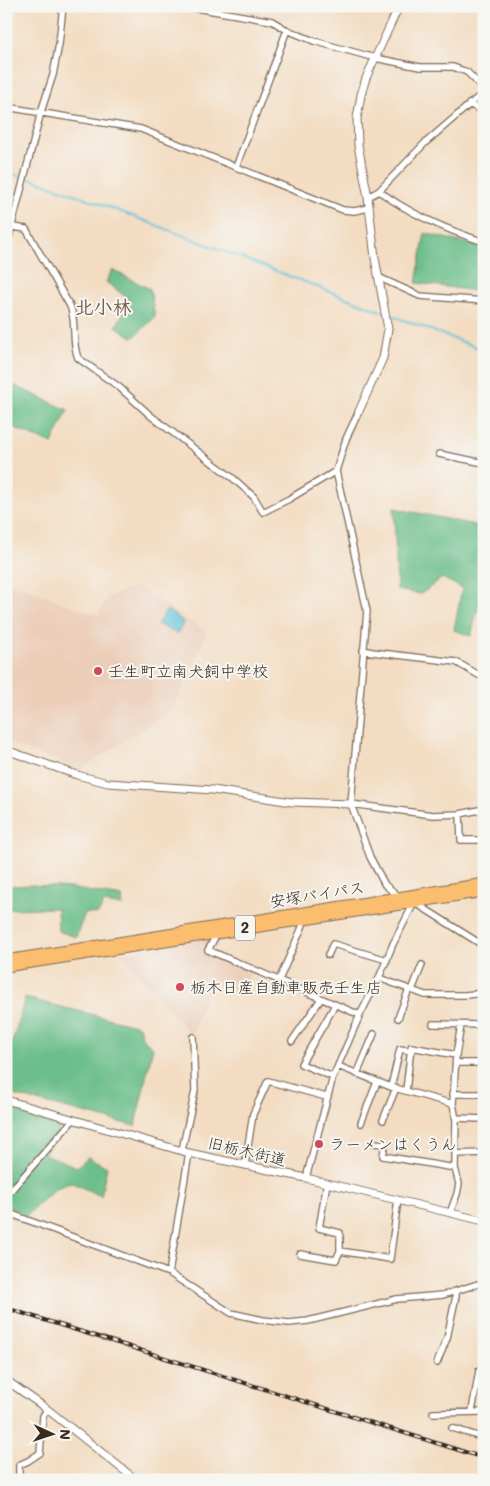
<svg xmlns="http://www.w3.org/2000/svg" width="490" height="1486" font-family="Mali,'Klee One',sans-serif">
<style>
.built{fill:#eccdb8}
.forest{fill:#6cbe8a;stroke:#547454}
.water{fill:#5ac1d7;stroke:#4a767a}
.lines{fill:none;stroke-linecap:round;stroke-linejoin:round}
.stream{stroke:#5ac1d7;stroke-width:2}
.minor-casing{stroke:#7b6857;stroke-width:8}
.tertiary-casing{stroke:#7b6857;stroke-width:9}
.primary-casing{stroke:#7b6857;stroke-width:11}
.minor{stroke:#fff;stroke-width:5.5}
.tertiary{stroke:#fff;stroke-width:7}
.primary{stroke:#fbbd6e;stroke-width:9}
.rail-casing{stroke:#3b2a1e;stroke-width:4}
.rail{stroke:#f6f6f2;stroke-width:2;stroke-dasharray:5.5;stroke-linecap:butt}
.poi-dot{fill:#d1495b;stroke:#f6f6f2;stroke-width:2}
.labels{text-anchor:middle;stroke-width:4;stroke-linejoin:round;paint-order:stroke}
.shield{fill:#f6f6f2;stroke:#73675e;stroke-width:1}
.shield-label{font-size:15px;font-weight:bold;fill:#3b2a1e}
.poi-label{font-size:16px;fill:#3b2a1e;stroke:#f6f6f2;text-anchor:start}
.street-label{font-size:16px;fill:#3b2a1e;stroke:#f6f6f2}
.quarter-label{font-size:19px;font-weight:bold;fill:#775747;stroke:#f6f6f2}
</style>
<rect width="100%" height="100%" fill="#f6f6f2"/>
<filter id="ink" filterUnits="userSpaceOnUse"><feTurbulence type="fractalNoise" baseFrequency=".02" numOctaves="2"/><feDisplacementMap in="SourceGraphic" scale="10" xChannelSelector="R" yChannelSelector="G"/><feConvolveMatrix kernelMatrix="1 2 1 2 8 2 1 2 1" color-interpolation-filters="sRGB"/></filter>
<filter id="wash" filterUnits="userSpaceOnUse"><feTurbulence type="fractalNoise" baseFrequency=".0096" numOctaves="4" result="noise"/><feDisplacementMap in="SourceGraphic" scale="20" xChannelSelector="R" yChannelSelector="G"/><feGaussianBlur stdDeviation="1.12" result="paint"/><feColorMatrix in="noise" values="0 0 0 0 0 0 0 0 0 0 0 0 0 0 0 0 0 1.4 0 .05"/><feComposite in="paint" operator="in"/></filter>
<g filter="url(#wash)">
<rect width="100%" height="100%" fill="#f3dcc1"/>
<path class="built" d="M6,585H16L99,616L106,598L137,586L207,633L173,709L80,770L6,742Z
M213,937L208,950L251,971L241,993L212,981L191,1035L121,953Z"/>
<path class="forest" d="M425,233L484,248V292L416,283Z
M112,270L150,289L155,317L133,338L116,326L130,300L106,282Z
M15,386L68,410L52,444L6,424V405Z
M394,508L484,527V584L471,636L454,630L462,588L442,578L421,594L397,590Z
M33,885L70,888L122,897L123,906L104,903L98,914L85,913L76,937L58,931L57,908L6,909V886Z
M25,998L139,1026L142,1038L153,1047L135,1126L6,1093V1064Z
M14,1109L63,1124L44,1154L77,1167L88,1157L107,1167L101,1196L70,1182L55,1189L26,1216L6,1205V1138Z"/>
<path class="water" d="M167,610L184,622L177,634L157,624Z"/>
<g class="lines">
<path class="stream" d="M6,173L32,179L85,198L383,312
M388,314L484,350"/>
</g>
</g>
<g filter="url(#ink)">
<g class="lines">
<defs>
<path id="minor" d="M196,6V8L272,21L287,30L314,41L375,58L420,67H453L467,72L484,89
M469,104L484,112
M6,107L141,129L343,210L354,211L369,208
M236,167L287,30
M379,191C410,214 447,230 484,242
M368,197L379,191L425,143L484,92
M6,231L13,227L26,229L70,306C77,322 71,341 78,358L119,387L151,416L234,479L254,497L263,512L289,499L336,471
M6,248L41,112L53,75L59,44L63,6
M378,277L420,296L484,301
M359,411L346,439L336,471L367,611L351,804L370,857L385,885L400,897
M439,454L484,463
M363,650L372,652L456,662L484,678
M351,804L433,815L460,814L484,809
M460,814L461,840H484
M414,902L484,946
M218,932L208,950L360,1015
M328,955L333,944L387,960
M379,978L425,995H465L484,993
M279,980L303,925
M412,990L422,965
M398,1018L409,989
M433,1024L484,1025
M292,1041L321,999
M457,1063H484
M338,1066L391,1087L453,1104L456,1120L455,1168L459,1184L457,1194L450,1213
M357,1074L374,1034
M333,1077L301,1064L335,1005
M391,1087L400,1049L412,1051
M406,1091L411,1047L456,1055
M453,1094H484
M453,1104L456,1055L461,1025
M456,1118L484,1119
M383,1120L396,1088
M361,1123L377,1082
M374,1143L385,1144L383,1156L455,1168
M182,1150L195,1091L193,1037
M455,1154L484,1153
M245,1165L253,1114L268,1081L326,1097
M306,1178L333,1077L360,1015L379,978L393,944L414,903
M327,1183L319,1228L340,1233V1251
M6,1196L73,1120
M6,1212L169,1273L231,1313L263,1320L289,1323L308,1321L397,1299L443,1295L484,1282
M300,1254L336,1260L340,1251L390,1259L398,1200
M169,1273L189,1153
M437,1363L447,1338L456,1296L455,1292
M472,1411L479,1371
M433,1413L484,1412
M452,1428L484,1438
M19,1480V1465L28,1461L40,1453L43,1416L47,1409"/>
<path id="tertiary" d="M359,411L383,358L388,329L375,258L368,197L358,145L357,118L361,95L366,78L399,6
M6,750L77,775L108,783L213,790L292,802L351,804
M6,1100L189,1153L306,1178L484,1221
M6,1380L47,1409L136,1480"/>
<path id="primary" d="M6,960L484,883
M6,967L484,892"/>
</defs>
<use href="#minor" class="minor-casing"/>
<use href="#tertiary" class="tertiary-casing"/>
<use href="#primary" class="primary-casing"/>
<use href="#minor" class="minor"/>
<use href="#tertiary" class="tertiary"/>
<use href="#primary" class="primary"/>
<defs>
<path id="rail" d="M6,1308L484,1458"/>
</defs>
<use href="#rail" class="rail-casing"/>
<use href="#rail" class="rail"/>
</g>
</g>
<g class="poi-dot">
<circle cx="98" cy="671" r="5"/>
<circle cx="180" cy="987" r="5"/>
<circle cx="319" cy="1144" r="5"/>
</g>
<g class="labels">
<rect class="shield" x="235" y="915.5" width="20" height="25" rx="4"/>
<g class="shield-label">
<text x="245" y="933">2</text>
</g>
<g class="poi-label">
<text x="108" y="677">壬生町立南犬飼中学校</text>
<text x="190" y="993">栃木日産自動車販売壬生店</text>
<text x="329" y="1150">ラーメンはくうん</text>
</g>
<g class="street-label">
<text transform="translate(317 894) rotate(-9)" y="6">安塚バイパス</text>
<text transform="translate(247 1151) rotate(13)" y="6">旧栃木街道</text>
</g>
<g class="quarter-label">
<text x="103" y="314">北小林</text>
</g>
</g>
<rect width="490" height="1486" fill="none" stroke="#f6f6f2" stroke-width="25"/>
<g transform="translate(52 1434) rotate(93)" stroke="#f6f6f2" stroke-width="4" paint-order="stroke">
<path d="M0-4L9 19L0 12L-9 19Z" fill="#3b2a1e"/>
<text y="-8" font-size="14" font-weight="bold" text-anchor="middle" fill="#3b2a1e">N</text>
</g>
</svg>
